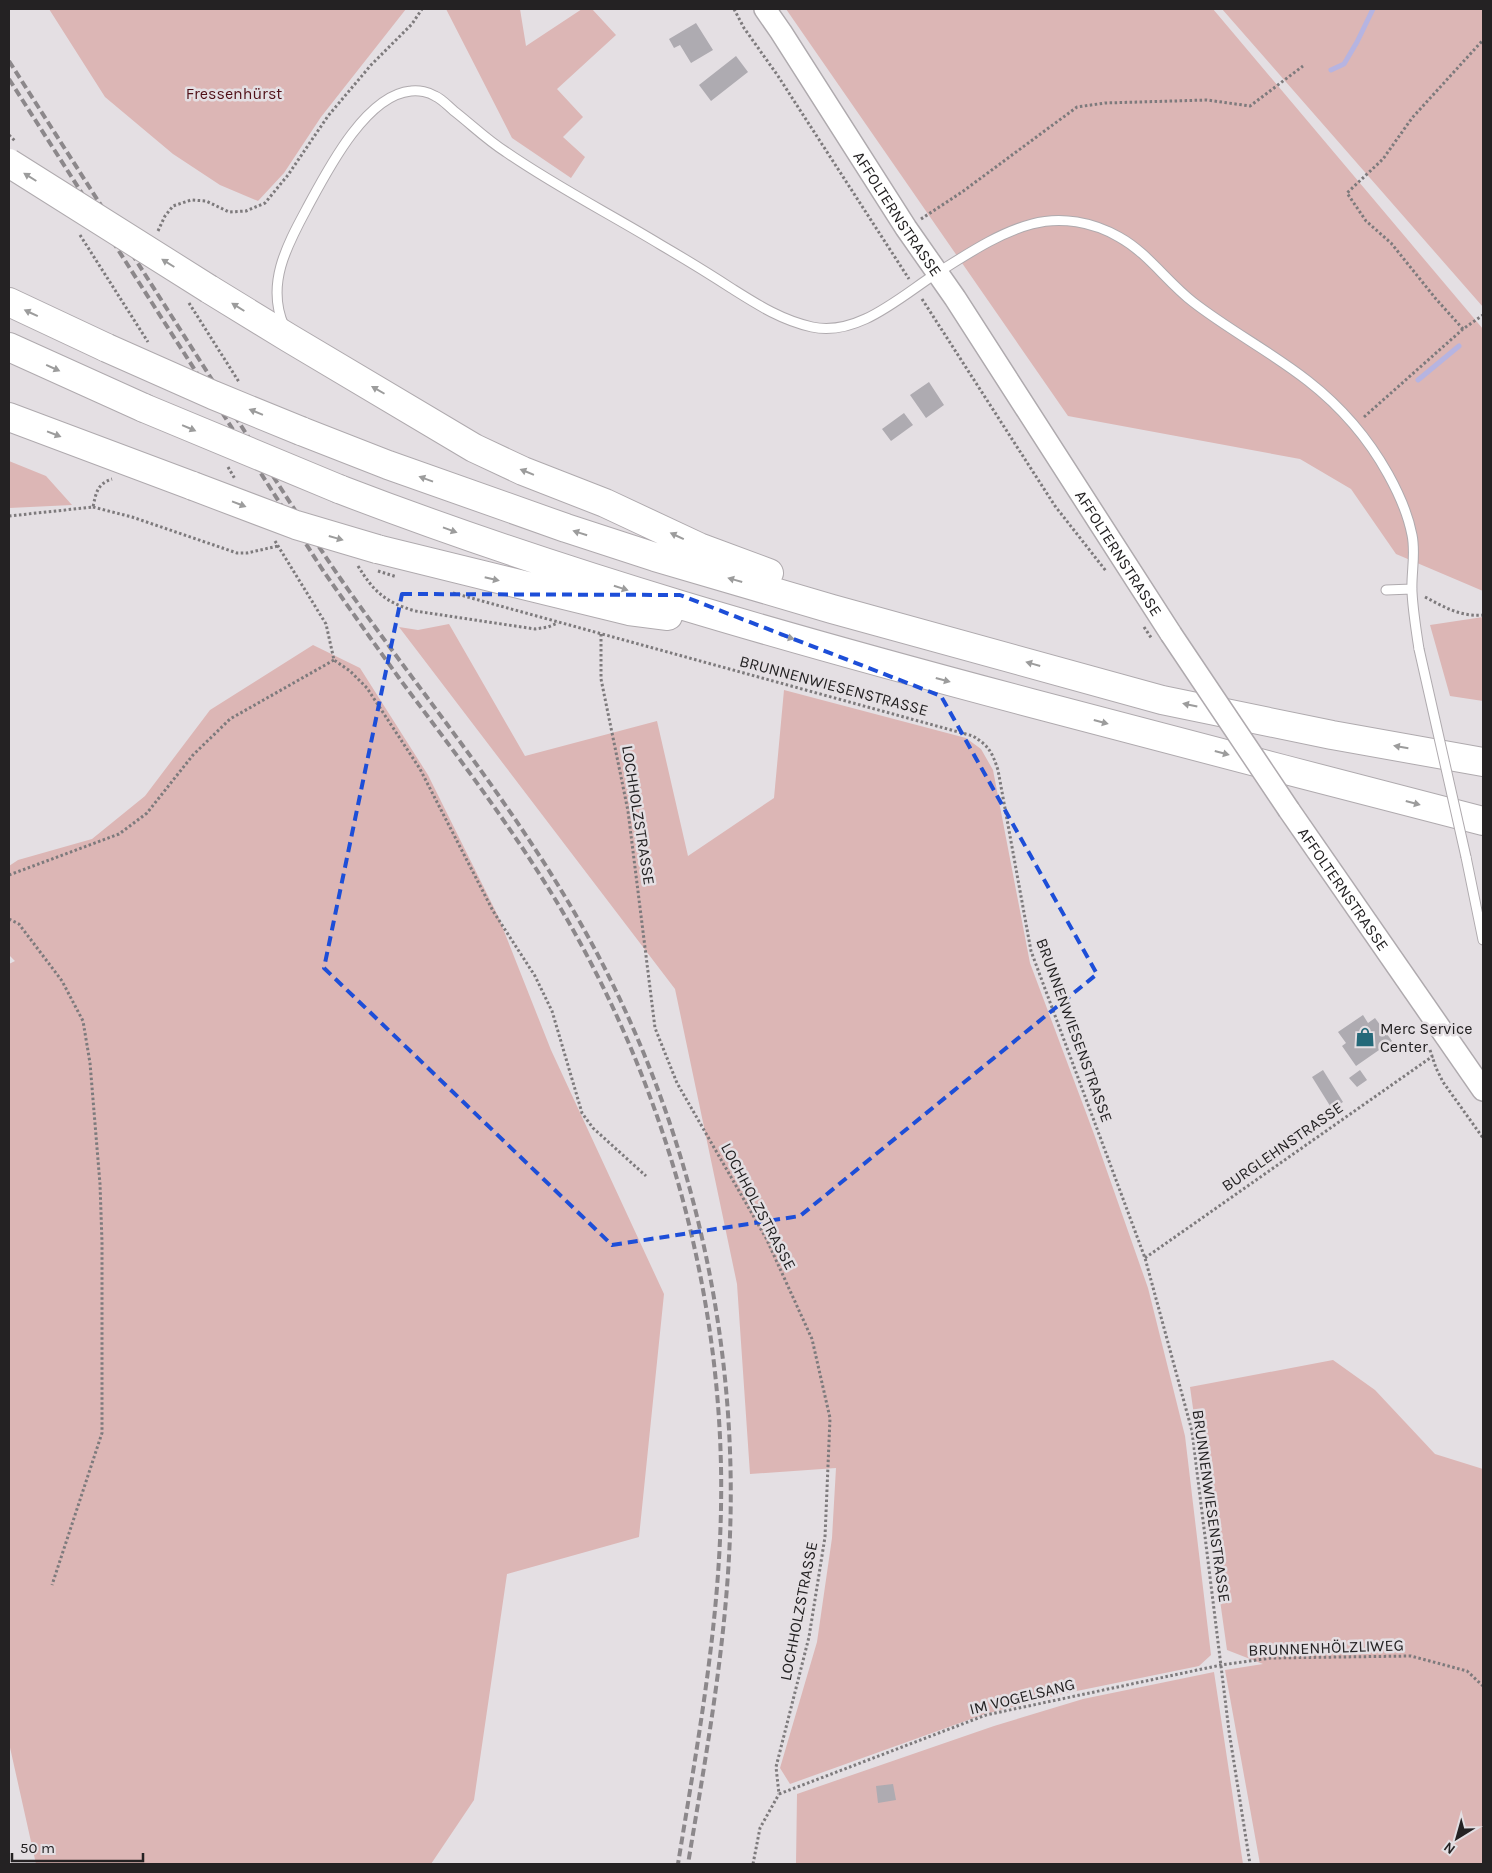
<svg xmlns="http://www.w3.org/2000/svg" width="1492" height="1873" font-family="Karla,sans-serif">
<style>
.green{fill:#dcb6b5}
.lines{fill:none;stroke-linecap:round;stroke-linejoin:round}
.stream{stroke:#b6b4e1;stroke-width:5}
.building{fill:#aeabb1}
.service-casing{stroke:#afaaae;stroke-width:11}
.tertiary-casing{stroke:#afaaae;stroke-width:24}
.motorway-casing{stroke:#afaaae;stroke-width:30}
.path{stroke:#7d7a7c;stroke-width:3;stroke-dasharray:2.5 2.5;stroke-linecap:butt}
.service{stroke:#fff;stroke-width:9}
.tertiary{stroke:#fff;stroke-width:21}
.motorway{stroke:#fff;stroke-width:28}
.rail{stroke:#8c888b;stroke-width:4;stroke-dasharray:8 4;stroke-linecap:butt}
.service-bridge-casing{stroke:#afaaae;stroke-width:11;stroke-linecap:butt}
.tertiary-bridge-casing{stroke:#afaaae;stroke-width:24;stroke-linecap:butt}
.motorway-bridge-casing{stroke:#afaaae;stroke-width:30;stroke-linecap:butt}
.path-bridge{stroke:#7d7a7c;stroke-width:3;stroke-dasharray:2.5 2.5;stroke-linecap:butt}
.service-bridge{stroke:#fff;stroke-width:9}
.tertiary-bridge{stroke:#fff;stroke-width:21}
.motorway-bridge{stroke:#fff;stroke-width:28}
.oneway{fill:#9c9c9c}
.marked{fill:none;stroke:#1d4ed8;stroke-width:4;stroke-dasharray:10 6;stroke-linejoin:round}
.labels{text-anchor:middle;stroke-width:5;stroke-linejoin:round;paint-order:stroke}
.park-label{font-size:16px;fill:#501017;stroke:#e4dfe3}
.street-label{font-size:16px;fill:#242223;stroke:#e4dfe3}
.poi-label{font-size:16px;fill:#242223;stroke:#e4dfe3;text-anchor:start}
</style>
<rect width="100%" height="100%" fill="#e4dfe3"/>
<path class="green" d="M49,9H406L321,117L284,173L258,201L220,185L173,154L105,97Z
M446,9H520L526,46L582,9H592L616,35L557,89L583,117L563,137L585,157L571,178L512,138Z
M786,9H1213L1483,329V591L1396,554L1351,489L1300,459L1068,416Z
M1222,9H1483V307Z
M9,461L46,476L72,505L9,508Z
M1483,617V701L1450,696L1430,625Z
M449,624L525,756L657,721L688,856L774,798L784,690L966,738L981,749L993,770L1030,963L1094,1134L1148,1288L1185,1436L1211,1655L1199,1666L1067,1693L985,1714L790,1784L780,1768L817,1642L832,1538L836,1468L750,1474L737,1284L675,989L399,627L418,630Z
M313,645L360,668L428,775L498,916L551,1050L664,1294L639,1537L507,1574L474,1800L431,1864H36L9,1743V964L15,961L9,955V866L18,860L92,839L145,796L210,710Z
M1333,1360L1375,1390L1435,1454L1483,1469V1864H1260L1225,1670L1263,1664L1227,1650L1190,1387Z
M1214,1672L1243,1864H796L797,1794L994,1726L1083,1699Z"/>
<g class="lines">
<path class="stream" d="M1331,70L1344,64L1357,42L1373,9
M1418,380L1459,346"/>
</g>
<path class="building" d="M696,23L713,50L691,63L680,45L674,48L669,39Z
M736,56L748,72L711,101L699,85Z
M929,382L944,405L926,418L910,395Z
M904,413L913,425L891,441L882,429Z
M1363,1015L1368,1023L1375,1018L1392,1041L1356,1066L1342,1046L1346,1043L1338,1032Z
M1323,1070L1343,1102L1332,1109L1312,1077Z
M1360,1070L1367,1080L1357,1087L1349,1078Z
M893,1784L896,1800L878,1803L876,1786Z"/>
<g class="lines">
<defs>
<path id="service" d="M284,326C266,285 286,247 306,210C326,173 365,95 411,91C419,90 429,92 435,96C442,99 448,106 454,111C472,125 487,140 506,152C555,186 610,214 661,245C685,259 708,273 731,288C758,305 781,320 812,327C858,337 901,296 937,273C966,255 998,233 1032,224C1061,216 1093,222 1119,237C1148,253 1167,282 1193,302C1229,330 1271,352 1308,381C1340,406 1368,438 1388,474C1398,492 1408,514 1412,535C1416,554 1411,573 1412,592C1413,611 1416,630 1419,649
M1386,590L1412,589
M1466,857L1483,940"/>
<g id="tertiary">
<path id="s1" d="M765,9L781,32L906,228L955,298L1171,634"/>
<path id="s2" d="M1289,810L1483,1090"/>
</g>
<path id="motorway" d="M209,289L289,338L474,448L523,471L605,503L699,547L769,573
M9,302L107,348
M9,347L144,408
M9,417L193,486
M301,431L388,465L566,528L655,557L832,609L1162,700L1332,735L1483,762
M339,489C565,576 797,641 1031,703C1182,743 1332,782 1483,821
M377,549L629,611L668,616"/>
</defs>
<use href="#service" class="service-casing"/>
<use href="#tertiary" class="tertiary-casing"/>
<use href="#motorway" class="motorway-casing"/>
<path class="path" d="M734,9L744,28L778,76L909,279
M9,135L16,142
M921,219L962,192L1077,107L1105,103L1207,100L1250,106L1303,66
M158,231L165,216L173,206L191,200L206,201L229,212L246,211L265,203L288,175L328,116L371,65L412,24L422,9
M80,235L148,342
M922,299L1055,506L1106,571
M189,303L239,382
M1463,329L1436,299L1391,243L1366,221L1347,193L1383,159L1412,118L1483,40
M1364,417L1463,329L1483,315
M228,467L235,479
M93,507L132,517L237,553H247L278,546
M9,516L93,507C96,493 97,484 112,479
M275,541L326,624L334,660L350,671L367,688L420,769L493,911L535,976L552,1011L582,1113L593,1128L646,1176
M358,566C374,592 385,602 415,611L535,629L548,627L558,623
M453,593L973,736C989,746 992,752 998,770L1031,951L1145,1258L1192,1431L1229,1731L1250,1864
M1425,597C1444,607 1461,617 1483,615
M601,634V679L628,811L655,1028L677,1083L766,1238L812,1339L830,1418L825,1537L809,1637L776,1767L779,1794
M9,875L119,834L147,813L193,755L230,719L334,660
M9,919L19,924L62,981L83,1021L90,1063L100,1184L102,1242V1433L52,1585
M1430,1050L1436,1068L1443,1082L1483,1138
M1145,1258L1433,1056
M779,1794L986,1715L1221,1665L1271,1658L1411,1656L1467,1671L1483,1686
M753,1864L760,1828L779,1794"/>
<use href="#service" class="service"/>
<use href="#tertiary" class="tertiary"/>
<use href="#motorway" class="motorway"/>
<path class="rail" d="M9,61C74,163 139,265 204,367C249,438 293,509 340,578C419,691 508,797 577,917C684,1103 738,1320 730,1535C726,1646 706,1755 688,1864
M9,79L322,569C347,605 373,642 399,678C458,757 519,836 568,921C669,1097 725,1304 721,1508C719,1628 697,1746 678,1864"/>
<defs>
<path id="service-bridge" d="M1419,649L1466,857"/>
<path id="tertiary-bridge" d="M1171,634L1289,810"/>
<path id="motorway-bridge" d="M9,163L209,289
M107,348L213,395L301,431
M144,408L339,489
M193,486L296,525L377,549"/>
</defs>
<use href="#service-bridge" class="service-bridge-casing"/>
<use href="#tertiary-bridge" class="tertiary-bridge-casing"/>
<use href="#motorway-bridge" class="motorway-bridge-casing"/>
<path class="path-bridge" d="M378,571L397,577
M1144,627L1152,639"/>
<use href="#service-bridge" class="service-bridge"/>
<use href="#tertiary-bridge" class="tertiary-bridge"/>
<use href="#motorway-bridge" class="motorway-bridge"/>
</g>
<defs><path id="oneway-solid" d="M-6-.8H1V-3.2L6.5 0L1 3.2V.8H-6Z" transform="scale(1.25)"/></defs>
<g class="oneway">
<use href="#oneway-solid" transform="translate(30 177) rotate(-148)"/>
<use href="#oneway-solid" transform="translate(168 263) rotate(-148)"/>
<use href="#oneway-solid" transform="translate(238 307) rotate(-148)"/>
<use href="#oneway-solid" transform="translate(31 313) rotate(-155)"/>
<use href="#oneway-solid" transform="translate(53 368) rotate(24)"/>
<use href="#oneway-solid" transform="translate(378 390) rotate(-150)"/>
<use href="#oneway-solid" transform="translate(256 412) rotate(-158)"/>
<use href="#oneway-solid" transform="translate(189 428) rotate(23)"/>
<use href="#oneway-solid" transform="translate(54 434) rotate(21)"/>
<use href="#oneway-solid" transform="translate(527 472) rotate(-158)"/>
<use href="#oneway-solid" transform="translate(426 479) rotate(-160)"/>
<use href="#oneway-solid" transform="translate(239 504) rotate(21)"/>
<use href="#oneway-solid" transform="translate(450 530) rotate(20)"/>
<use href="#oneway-solid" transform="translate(580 533) rotate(-162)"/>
<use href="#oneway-solid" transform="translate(677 536) rotate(-155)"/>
<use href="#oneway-solid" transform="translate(336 538) rotate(16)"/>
<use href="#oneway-solid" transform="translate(492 579) rotate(13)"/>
<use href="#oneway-solid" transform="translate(735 580) rotate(-164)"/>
<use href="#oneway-solid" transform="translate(621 588) rotate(18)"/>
<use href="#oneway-solid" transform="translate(787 637) rotate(16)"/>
<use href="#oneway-solid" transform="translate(1033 664) rotate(-164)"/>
<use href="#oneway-solid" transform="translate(943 680) rotate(15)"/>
<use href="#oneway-solid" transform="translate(1190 705) rotate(-168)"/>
<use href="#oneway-solid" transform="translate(1101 722) rotate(15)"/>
<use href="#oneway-solid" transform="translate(1401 747) rotate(-170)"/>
<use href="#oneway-solid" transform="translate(1222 753) rotate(15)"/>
<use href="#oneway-solid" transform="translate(1413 803) rotate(15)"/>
</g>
<path class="marked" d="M402,594L680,595L941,696L1097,974L800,1216L612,1245L324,968Z"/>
<defs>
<symbol id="shop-bare" viewBox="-9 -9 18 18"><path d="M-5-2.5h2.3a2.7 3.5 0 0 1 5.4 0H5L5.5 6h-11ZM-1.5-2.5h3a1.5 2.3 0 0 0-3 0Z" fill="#246979" stroke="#e4dfe3" stroke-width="2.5" paint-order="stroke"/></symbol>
</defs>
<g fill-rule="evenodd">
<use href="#shop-bare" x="1351" y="1023" width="28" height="28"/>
</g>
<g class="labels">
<g class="park-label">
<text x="234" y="99">Fressenhürst</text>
</g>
<g class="street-label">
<text dy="6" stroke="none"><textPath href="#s1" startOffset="244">AFFOLTERNSTRASSE</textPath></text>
<text dy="6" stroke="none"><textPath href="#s1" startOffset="649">AFFOLTERNSTRASSE</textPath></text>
<text transform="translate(834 685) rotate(15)" y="6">BRUNNENWIESENSTRASSE</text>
<text transform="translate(639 815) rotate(81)" y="6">LOCHHOLZSTRASSE</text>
<text dy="6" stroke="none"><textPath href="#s2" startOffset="96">AFFOLTERNSTRASSE</textPath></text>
<text transform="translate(1075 1030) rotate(70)" y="6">BRUNNENWIESENSTRASSE</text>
<text transform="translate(1282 1146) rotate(-35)" y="6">BURGLEHNSTRASSE</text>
<text transform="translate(759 1206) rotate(62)" y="6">LOCHHOLZSTRASSE</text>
<text transform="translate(1212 1506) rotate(82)" y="6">BRUNNENWIESENSTRASSE</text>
<text transform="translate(798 1611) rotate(-79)" y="6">LOCHHOLZSTRASSE</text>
<text transform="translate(1326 1647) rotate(-2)" y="6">BRUNNENHÖLZLIWEG</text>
<text transform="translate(1022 1696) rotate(-14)" y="6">IM VOGELSANG</text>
</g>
<g class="poi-label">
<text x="1380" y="1034">Merc Service<tspan x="1380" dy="18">Center</tspan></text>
</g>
</g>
<rect width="1492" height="1873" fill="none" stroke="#242223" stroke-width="20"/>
<g transform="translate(1457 1838) rotate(217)" stroke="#e4dfe3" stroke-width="4" paint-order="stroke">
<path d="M0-4L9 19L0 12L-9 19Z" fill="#242223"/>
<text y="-8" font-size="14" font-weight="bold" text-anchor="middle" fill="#242223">N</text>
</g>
<path d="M12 1853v8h131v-8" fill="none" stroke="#242223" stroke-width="2.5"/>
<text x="20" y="1853" font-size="15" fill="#242223" stroke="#e4dfe3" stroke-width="4" paint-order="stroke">50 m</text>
</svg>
